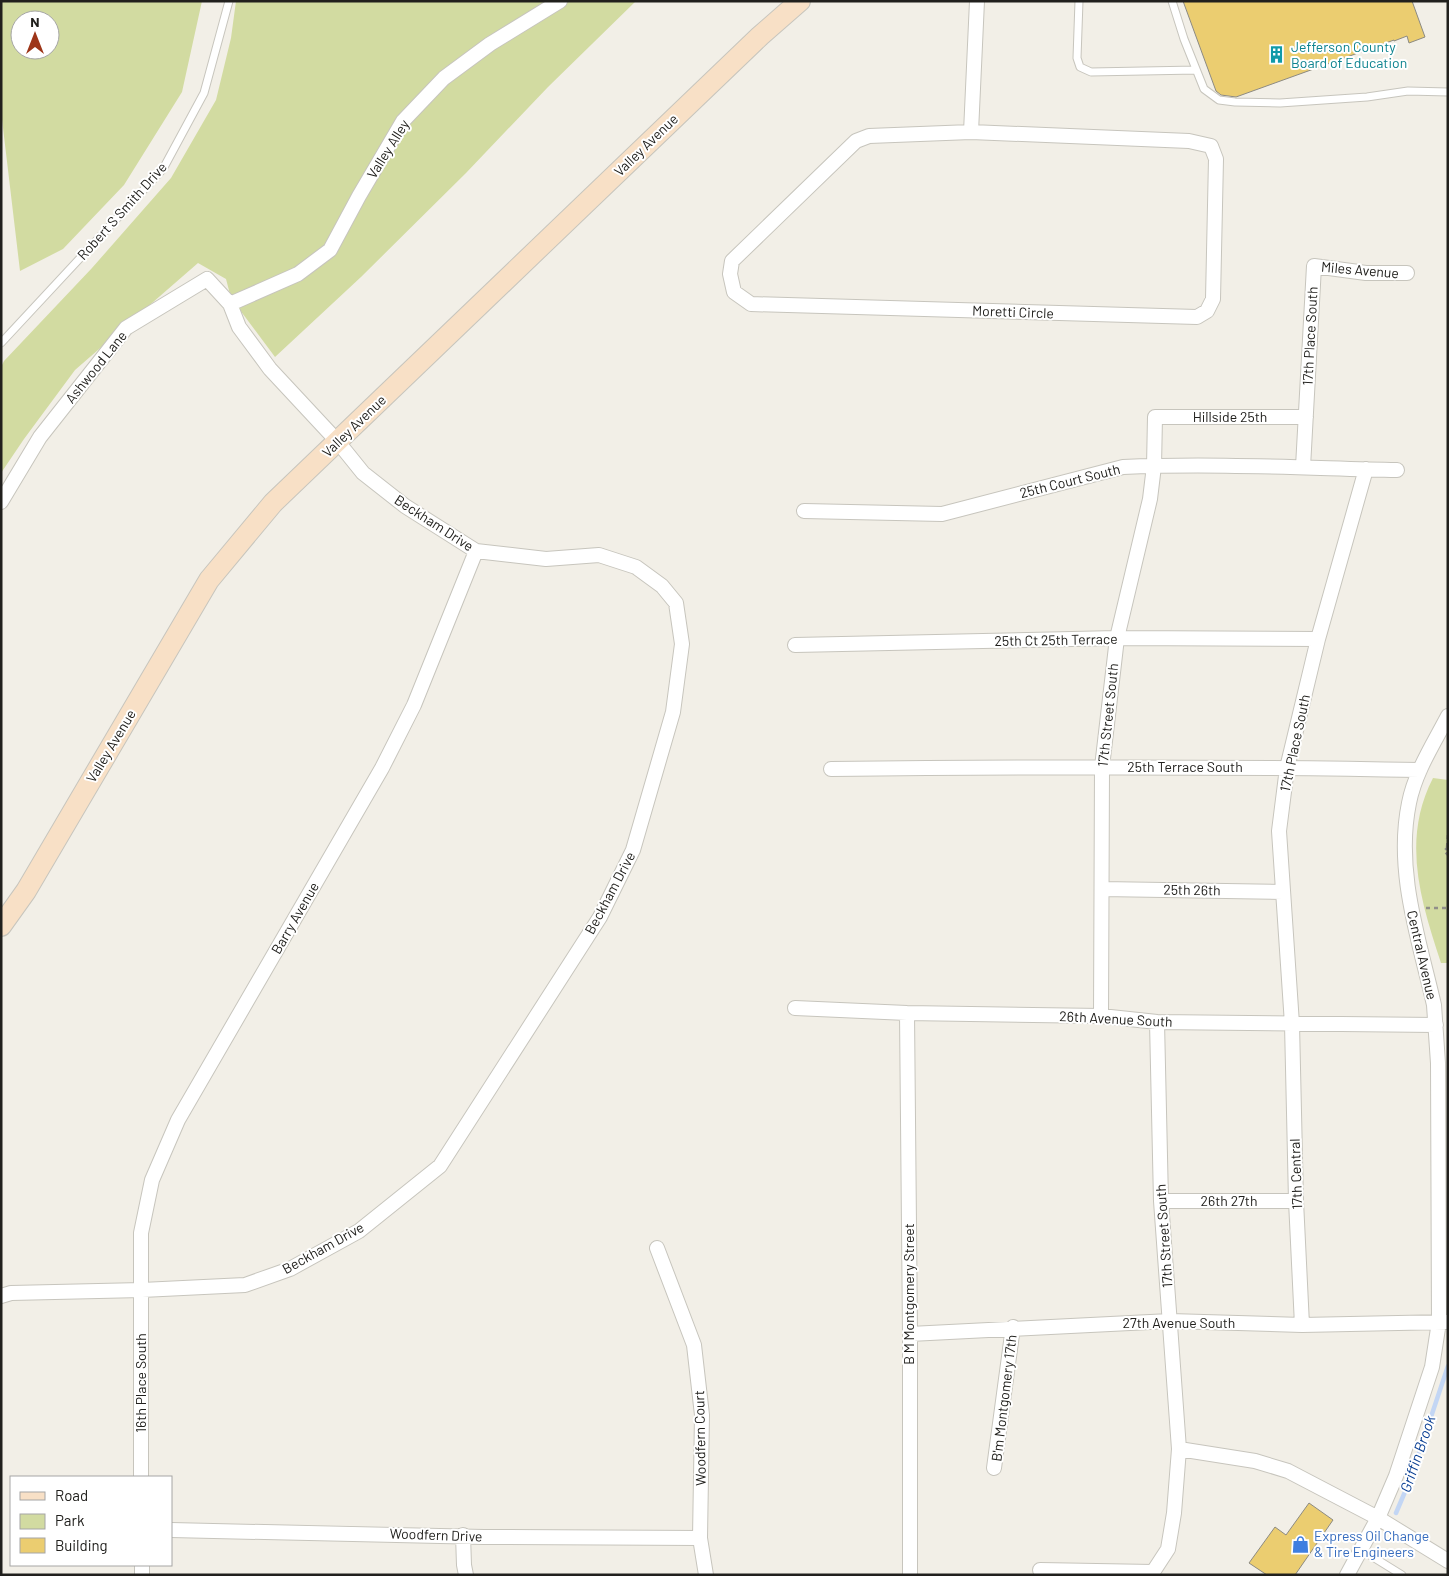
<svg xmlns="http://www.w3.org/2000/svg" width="1449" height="1576" font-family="Barlow,sans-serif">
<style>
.green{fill:#d2dba1;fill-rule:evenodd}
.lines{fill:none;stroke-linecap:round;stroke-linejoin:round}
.stream{stroke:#c3d6f4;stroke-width:4.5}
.building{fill:#ebcd70;stroke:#8c8a82}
.service-casing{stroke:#c7c5bd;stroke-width:9}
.minor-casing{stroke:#c7c5bd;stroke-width:16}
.secondary-casing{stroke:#c7c5bd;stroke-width:22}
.path{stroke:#918f8a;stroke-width:2.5;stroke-dasharray:4 4;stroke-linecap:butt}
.service{stroke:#fff;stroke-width:7}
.minor{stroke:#fff;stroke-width:14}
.secondary{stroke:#f8e0c6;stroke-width:20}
.labels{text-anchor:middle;stroke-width:4;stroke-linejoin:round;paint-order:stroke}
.culture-label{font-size:14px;fill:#0d838f;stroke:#fff;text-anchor:start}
.street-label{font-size:14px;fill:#21201d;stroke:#fff}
.shop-label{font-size:14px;fill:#366cbe;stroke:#fff;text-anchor:start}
.water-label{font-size:15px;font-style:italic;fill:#0a3f93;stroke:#fff}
</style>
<rect width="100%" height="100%" fill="#f2efe7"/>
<path class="green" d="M1,1H202L182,92L124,185L63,249L20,271L1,111ZM20,20H50V50H20Z
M236,1H636L548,87L466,173L361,277L275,357L231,298L226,279L198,263L75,370L24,439L1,473V367L4,361L92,268L171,178L216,100L231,38Z
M1433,778L1448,780V963H1441C1421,902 1401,840 1433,778Z"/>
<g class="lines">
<path class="stream" d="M1396,1513L1410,1480L1448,1366"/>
</g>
<path class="building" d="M1183,1H1412L1425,37L1409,43L1407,36L1394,41V40L1236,97L1221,95L1216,91Z
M1309,1503L1333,1520L1295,1575H1267L1249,1563L1275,1527L1286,1535Z"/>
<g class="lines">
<defs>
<path id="service" d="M1079,1L1077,58L1080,67L1091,72L1196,70
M1172,1L1184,39L1204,89L1219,100L1235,102L1280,103L1367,97L1408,91L1448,92
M1,343L163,169L204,93L229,1
M1360,1549L1402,1575"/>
<path id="minor" d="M971,132L1189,141L1211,146L1216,159L1213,299L1207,311L1197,317L751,304L734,292L730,274L732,261L856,141L869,136Z
M971,132L977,1
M230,304L298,274L330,250L359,196L403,121L444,78L490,44L560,1
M1303,467L1314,266L1366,273H1407
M1,502L40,437L126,328L207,279L230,304L239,327L270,369L338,442L363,473L405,506L476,551L546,559L599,555L636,567L662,586L676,603L682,644L673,712L633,850L600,917L440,1166L359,1231L290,1269L245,1285L142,1290L11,1293L1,1296
M804,511L942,514L1123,467C1214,463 1306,468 1397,470
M795,645L1117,638L1318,639
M831,769C1027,767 1224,766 1420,770
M1102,889L1283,892
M795,1008L907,1013L1101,1016L1157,1022L1436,1025
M907,1013L910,1334V1575
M1101,1016L1102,767L1117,638L1150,499L1154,466L1155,417H1306
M1157,1022L1161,1201L1179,1449
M1161,1201H1296
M657,1248L694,1345L702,1415L700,1538L706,1575
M1302,1325L1296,1201L1292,1024L1279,831L1287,768L1318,639L1366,469
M910,1334L1170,1321L1302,1325L1446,1322
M994,1468L1013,1327
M141,1477V1233L152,1180L178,1120L382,768L414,705L476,551
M171,1530L484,1537L700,1538
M463,1535L464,1565L466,1575
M142,1565V1575
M1040,1570L1153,1572L1168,1549L1174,1513L1179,1449L1255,1461L1288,1471L1378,1518L1448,1561
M1347,1575L1378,1518L1396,1476L1432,1367L1439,1322L1438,1063L1434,1005C1419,939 1395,871 1409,803C1415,772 1434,743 1448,716"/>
<path id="secondary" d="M1,926L26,891L209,580L273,503L760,36L800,1"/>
</defs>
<use href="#service" class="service-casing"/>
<use href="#minor" class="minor-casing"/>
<use href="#secondary" class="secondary-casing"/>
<path class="path" d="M1447,847L1448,834
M1448,847L1444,851L1448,855
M1426,908H1448"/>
<use href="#service" class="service"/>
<use href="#minor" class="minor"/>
<use href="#secondary" class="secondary"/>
</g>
<defs>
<symbol id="building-bare" viewBox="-9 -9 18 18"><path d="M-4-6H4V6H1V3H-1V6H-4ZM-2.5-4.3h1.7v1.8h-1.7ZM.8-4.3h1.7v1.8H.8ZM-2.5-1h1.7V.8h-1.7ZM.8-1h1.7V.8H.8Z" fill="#0f9aa8" stroke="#fff" stroke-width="2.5" paint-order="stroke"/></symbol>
<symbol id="shop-bare" viewBox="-9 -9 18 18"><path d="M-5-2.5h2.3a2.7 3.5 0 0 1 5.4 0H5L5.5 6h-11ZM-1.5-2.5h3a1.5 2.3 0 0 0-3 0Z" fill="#3f7fe0" stroke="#fff" stroke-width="2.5" paint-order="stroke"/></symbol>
</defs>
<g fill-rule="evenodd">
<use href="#building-bare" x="1264" y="42" width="25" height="25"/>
<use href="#shop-bare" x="1288" y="1532" width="25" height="25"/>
</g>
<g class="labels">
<g class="culture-label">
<text x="1291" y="52">Jefferson County<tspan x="1291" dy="16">Board of Education</tspan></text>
</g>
<g class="street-label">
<text transform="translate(646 145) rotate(-44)" y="5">Valley Avenue</text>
<text transform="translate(388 149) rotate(-58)" y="5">Valley Alley</text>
<text transform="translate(122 211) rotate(-48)" y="5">Robert S Smith Drive</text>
<text transform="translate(1360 270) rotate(5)" y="5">Miles Avenue</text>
<text transform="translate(1013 312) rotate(2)" y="5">Moretti Circle</text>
<text transform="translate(1310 336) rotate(-87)" y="5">17th Place South</text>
<text transform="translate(96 367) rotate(-51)" y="5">Ashwood Lane</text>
<text x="1230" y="422">Hillside 25th</text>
<text transform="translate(354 426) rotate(-44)" y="5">Valley Avenue</text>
<text transform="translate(1070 481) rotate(-14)" y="5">25th Court South</text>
<text transform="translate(434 523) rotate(33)" y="5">Beckham Drive</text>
<text transform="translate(1056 640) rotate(-1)" y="5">25th Ct 25th Terrace</text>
<text transform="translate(1108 715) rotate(-84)" y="5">17th Street South</text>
<text transform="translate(1295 743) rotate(-78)" y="5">17th Place South</text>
<text transform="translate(111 746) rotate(-59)" y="5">Valley Avenue</text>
<text x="1185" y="772">25th Terrace South</text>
<text transform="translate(1192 890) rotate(1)" y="5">25th 26th</text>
<text transform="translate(610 893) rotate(-62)" y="5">Beckham Drive</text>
<text transform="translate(295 918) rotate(-60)" y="5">Barry Avenue</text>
<text transform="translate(1422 955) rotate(77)" y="5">Central Avenue</text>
<text transform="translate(1116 1019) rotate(3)" y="5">26th Avenue South</text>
<text transform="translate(1296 1174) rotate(-92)" y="5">17th Central</text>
<text x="1229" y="1206">26th 27th</text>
<text transform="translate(1164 1236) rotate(-94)" y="5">17th Street South</text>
<text transform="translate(323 1248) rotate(-29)" y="5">Beckham Drive</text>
<text transform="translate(909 1294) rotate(-90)" y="5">B M Montgomery Street</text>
<text x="1179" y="1328">27th Avenue South</text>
<text transform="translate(141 1383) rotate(-90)" y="5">16th Place South</text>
<text transform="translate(1004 1398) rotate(-83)" y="5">B'm Montgomery 17th</text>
<text transform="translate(700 1438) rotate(-91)" y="5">Woodfern Court</text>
<text transform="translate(436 1535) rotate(2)" y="5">Woodfern Drive</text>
</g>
<g class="shop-label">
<text x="1314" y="1541">Express Oil Change<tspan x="1314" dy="16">&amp; Tire Engineers</tspan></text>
</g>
<g class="water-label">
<text transform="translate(1418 1454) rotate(-71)" y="5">Griffin Brook</text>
</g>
</g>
<rect width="1449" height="1576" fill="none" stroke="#21201d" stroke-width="5"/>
<rect x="10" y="1476" width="162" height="90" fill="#ffffff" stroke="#a6a6a5"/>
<rect x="20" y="1492" width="25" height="8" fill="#f8e0c6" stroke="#a6a6a5"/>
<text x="55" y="1501" font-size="15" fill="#21201d">Road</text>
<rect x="20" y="1514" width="25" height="15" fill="#d2dba1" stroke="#a6a6a5"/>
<text x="55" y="1526" font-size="15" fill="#21201d">Park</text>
<rect x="20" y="1538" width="25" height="15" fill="#ebcd70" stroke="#a6a6a5"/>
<text x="55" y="1551" font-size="15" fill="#21201d">Building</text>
<g transform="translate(35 35)"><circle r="24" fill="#ffffff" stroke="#a6a6a5"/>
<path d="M0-4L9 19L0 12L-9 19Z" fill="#9d3518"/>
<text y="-8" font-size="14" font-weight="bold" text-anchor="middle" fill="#21201d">N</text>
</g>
</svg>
